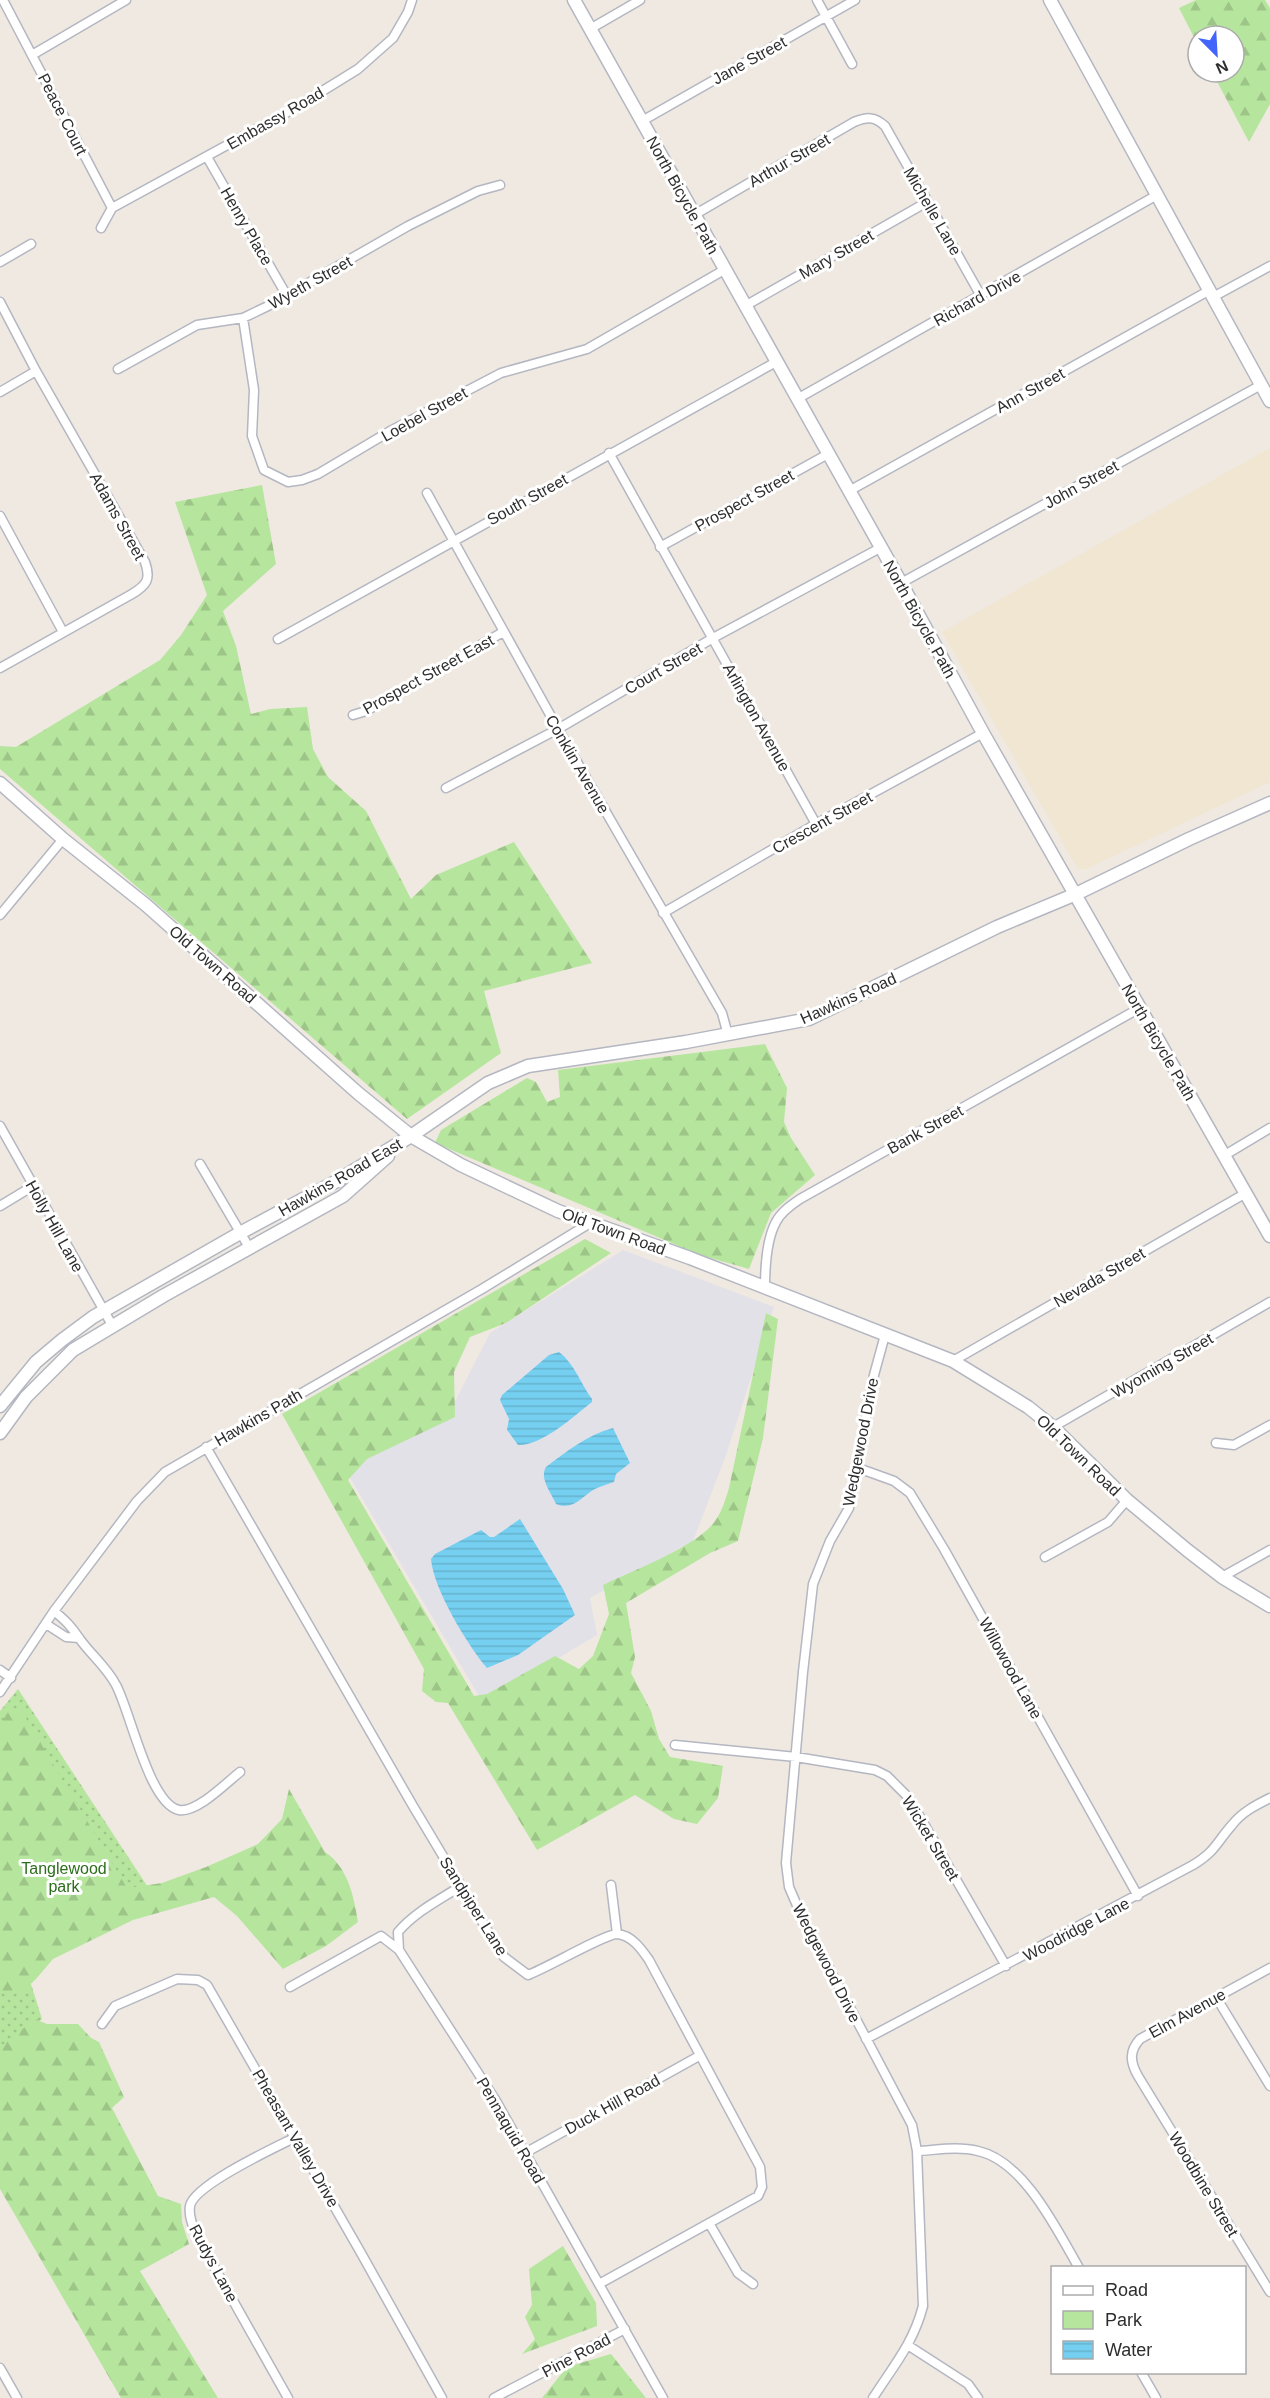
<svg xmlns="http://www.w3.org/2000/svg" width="1270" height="2398" font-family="Helvetica,sans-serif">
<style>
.industrial{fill:#e3e1e8}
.education{fill:#f0e6d1}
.green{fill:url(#green-dots)}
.forest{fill:url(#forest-firs)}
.water{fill:url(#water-rules)}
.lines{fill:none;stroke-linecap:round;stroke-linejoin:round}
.street-casing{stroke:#b4b7c1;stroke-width:11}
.secondary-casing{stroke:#b4b7c1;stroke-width:15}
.street{stroke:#fff;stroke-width:8}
.secondary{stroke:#fff;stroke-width:12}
.labels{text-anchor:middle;stroke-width:6;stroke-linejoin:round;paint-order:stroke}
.street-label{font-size:16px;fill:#2e2e2e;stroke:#fff}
.park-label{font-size:16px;fill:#2c6e1b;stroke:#fff}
</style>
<defs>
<pattern id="green-dots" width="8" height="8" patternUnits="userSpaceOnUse" patternTransform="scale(1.5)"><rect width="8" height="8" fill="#b6e59e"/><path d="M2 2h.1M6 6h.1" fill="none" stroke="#9dc588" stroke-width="1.8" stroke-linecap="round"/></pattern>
<pattern id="forest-firs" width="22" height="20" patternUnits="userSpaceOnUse" patternTransform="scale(1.5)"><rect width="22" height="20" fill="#b6e59e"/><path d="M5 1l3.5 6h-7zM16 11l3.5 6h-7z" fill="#9dc588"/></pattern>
<pattern id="water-rules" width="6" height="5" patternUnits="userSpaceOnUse" patternTransform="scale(1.5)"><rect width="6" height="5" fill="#75cff0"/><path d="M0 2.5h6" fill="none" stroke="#66b2ce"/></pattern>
</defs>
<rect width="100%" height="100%" fill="#efe9e1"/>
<path class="industrial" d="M623,1250L774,1307L725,1458L693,1541L590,1598L597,1635L483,1703L343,1466L447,1417L490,1333Z"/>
<path class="education" d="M1270,448V782L1086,869H1078L942,632Z"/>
<path class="green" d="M18,1689L159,1904L25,1965L42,2019L0,2055V1711Z"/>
<path class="forest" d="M1196,0H1265L1270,8V104L1249,142L1212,72H1234V36H1198V45L1179,8Z
M262,485L276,564L223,611L236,646L251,714L270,709L307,707L313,749L328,777L366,811L411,899L436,875L514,842L592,963L484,991L501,1053L407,1119L0,769V746L16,747L160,660L181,635L207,595L175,502Z
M765,1044L787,1088L784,1122L791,1138L815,1175L771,1213L749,1269L700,1255L435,1143L441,1130L527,1078L536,1082L547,1102L560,1097L558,1070Z
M585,1239L611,1253L506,1323L470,1337L454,1372L455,1417L367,1459L348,1480L474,1696L487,1694L555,1656L579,1669L593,1656L609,1614L603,1585C632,1571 692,1548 712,1525C721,1515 725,1501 729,1488L766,1313L778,1319L763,1438L738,1541L710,1553L626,1603L635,1657L631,1673L651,1711L659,1739L670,1757L723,1766L718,1798L697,1824L674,1819L635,1795L537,1850L448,1703L436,1702L422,1691L424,1669L282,1414Z
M11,1708L21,1710L127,1888L162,1883L206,1867L258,1844L282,1819L289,1789L325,1852C348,1867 354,1897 358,1922L326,1946L283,1969L237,1916L214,1897L133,1920L53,1959L36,1979L21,1993L8,1995L0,1992V1724Z
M35,2019L47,2024H78L91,2038L99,2042L124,2097L112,2108L158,2196L181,2204L182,2222L189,2244L140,2271L218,2398H121L0,2189V2047Z
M563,2246L596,2303L597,2326L522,2354L535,2339L525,2317L532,2305L529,2269Z
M611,2354L646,2398H542L567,2367Z"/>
<path class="water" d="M559,1352C574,1363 581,1384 592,1399V1402C574,1416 542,1446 518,1445L507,1430L509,1419L500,1400L502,1395L549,1355Z
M613,1428L630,1463L616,1474L614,1482C608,1484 601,1486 595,1489C582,1496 574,1511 556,1504C551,1493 539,1478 546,1467C567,1451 587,1435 613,1428Z
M520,1519L563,1589L575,1615L518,1655L487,1668C468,1646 433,1588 431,1559L435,1554L481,1530L490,1537H494Z"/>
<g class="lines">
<defs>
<path id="street" d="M3,0L112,208L101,228
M817,0L852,64
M590,29L640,0
M32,55L126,0
M642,121L855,0
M207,157L287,296
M112,208L295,108L358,69L393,38L408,12L412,0
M694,215L854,122C867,117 874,116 885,126L981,296
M0,262L31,244
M1213,297L1270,266
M0,302L36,371L145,562C151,579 147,585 132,594L0,668
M745,306L927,202
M243,318L254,390L252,436L264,470L288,482L302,480L318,474L392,430L501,373L587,349L724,270
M118,369L197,325L243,318L268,306L408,226L478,191L500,185
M0,392L36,371
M797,399L1157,195
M609,453L816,824
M849,491L1210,290
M427,493L558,729L722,1013L728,1035
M0,516L63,632
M660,547L828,454
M901,583L1261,385
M278,639L776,362
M353,715L366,711L503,632
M446,788L558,729L713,638L880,548
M663,913L816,824L983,733
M0,915L63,839
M0,1126L112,1325
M1225,1155L1270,1128
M200,1164L250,1249
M0,1206L33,1186
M765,1288C765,1268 766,1240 776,1222C781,1212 791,1205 800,1199L1138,1009
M953,1361L1246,1193
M1053,1427L1270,1302
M1216,1443L1234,1445L1270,1425
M206,1447L413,1806L492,1938L504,1957L528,1975C547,1968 605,1934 617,1934C632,1935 642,1950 649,1960L760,2167L762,2187L758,2196L599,2284
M858,1468L894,1481L910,1493L944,1549L1138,1896
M1045,1557L1108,1522L1127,1500
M1222,1577L1270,1550
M54,1611C66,1621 71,1626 79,1638C91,1655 106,1666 116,1685C130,1710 149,1804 179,1810C197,1813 226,1783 240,1772
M46,1624L66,1637L79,1638
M0,1670L11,1678
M0,1692L54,1611L137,1501L165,1472L482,1289L590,1223
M675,1745L796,1757L875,1770L887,1776L909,1798L1006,1966
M611,1885L617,1934
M461,1886C439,1900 415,1912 398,1932L399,1950L496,2101L663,2398
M1270,1968L1140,2039C1129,2051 1130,2062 1138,2076L1270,2292
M290,1987L381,1936L399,1950
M1216,1997L1270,2086
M102,2024L115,2006L177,1979L198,1980L207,1985L361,2253L442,2398
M866,2039L1193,1865C1216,1851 1216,1843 1232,1825C1242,1812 1256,1805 1270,1798
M917,2151C937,2150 958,2146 978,2151C1024,2161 1057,2230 1079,2268
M525,2153L699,2056
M709,2223L738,2273L753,2284
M909,2346L968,2384L978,2398
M0,2368L17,2398
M1141,2372L1156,2398
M288,2398L200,2242C195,2231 188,2218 190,2206C194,2185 274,2148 294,2138
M494,2398L625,2329
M873,2398C894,2365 913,2344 923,2306L917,2151L912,2125L802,1917L789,1887L786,1863L803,1672L813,1584L830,1541L849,1508L874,1375L885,1335"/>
<path id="secondary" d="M574,0L901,583L983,733L1270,1236
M1050,0L1270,401
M0,783L63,839L146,905L359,1094L411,1136L461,1165L558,1211L690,1258L953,1361L1028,1407L1053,1427L1127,1500L1187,1550L1222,1577L1270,1606
M0,1406L36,1362L62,1340L93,1317L240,1233L335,1182L411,1136L488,1083L528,1066L686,1042L809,1019L997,927L1076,894L1189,839L1270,803
M0,1433L26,1397L73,1350L163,1296L343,1196L388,1156"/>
</defs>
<use href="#street" class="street-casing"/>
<use href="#secondary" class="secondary-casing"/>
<use href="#street" class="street"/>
<use href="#secondary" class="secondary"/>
</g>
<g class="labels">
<g class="street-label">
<text transform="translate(749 60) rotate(-29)" y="6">Jane Street</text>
<text transform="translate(63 114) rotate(63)" y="6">Peace Court</text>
<text transform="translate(275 118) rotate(-30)" y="6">Embassy Road</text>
<text transform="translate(789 160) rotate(-30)" y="6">Arthur Street</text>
<text transform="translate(683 195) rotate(61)" y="6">North Bicycle Path</text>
<text transform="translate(933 211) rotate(60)" y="6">Michelle Lane</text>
<text transform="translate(247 226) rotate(60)" y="6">Henry Place</text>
<text transform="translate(836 254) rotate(-30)" y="6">Mary Street</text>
<text transform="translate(310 282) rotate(-29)" y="6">Wyeth Street</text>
<text transform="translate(977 298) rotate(-29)" y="6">Richard Drive</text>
<text transform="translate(1030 390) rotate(-29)" y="6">Ann Street</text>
<text transform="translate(424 414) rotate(-29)" y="6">Loebel Street</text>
<text transform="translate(1081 484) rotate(-29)" y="6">John Street</text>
<text transform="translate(527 499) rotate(-29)" y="6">South Street</text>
<text transform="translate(744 500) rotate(-29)" y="6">Prospect Street</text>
<text transform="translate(118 516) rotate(61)" y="6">Adams Street</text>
<text transform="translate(920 619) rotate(61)" y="6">North Bicycle Path</text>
<text transform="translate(663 668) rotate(-30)" y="6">Court Street</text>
<text transform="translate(428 674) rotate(-29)" y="6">Prospect Street East</text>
<text transform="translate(757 717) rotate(61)" y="6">Arlington Avenue</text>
<text transform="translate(578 764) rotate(60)" y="6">Conklin Avenue</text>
<text transform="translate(822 822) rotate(-29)" y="6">Crescent Street</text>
<text transform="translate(213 964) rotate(41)" y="6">Old Town Road</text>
<text transform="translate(848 998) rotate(-24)" y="6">Hawkins Road</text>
<text transform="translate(1159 1042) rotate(60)" y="6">North Bicycle Path</text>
<text transform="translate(925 1129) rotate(-29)" y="6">Bank Street</text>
<text transform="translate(340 1177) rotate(-30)" y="6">Hawkins Road East</text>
<text transform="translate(55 1226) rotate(61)" y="6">Holly Hill Lane</text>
<text transform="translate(614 1231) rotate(20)" y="6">Old Town Road</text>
<text transform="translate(1099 1277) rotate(-30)" y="6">Nevada Street</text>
<text transform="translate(1162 1365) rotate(-30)" y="6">Wyoming Street</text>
<text transform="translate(258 1417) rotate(-30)" y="6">Hawkins Path</text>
<text transform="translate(860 1442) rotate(-79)" y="6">Wedgewood Drive</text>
<text transform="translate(1079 1455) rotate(44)" y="6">Old Town Road</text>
<text transform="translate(1011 1668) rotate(61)" y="6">Willowood Lane</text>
<text transform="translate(931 1838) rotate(59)" y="6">Wicket Street</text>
<text transform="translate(474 1906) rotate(58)" y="6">Sandpiper Lane</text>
<text transform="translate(1076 1929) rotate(-28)" y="6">Woodridge Lane</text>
<text transform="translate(827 1963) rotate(63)" y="6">Wedgewood Drive</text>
<text transform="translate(1187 2013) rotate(-29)" y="6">Elm Avenue</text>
<text transform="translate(612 2104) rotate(-29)" y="6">Duck Hill Road</text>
<text transform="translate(511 2130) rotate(60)" y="6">Pennaquid Road</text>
<text transform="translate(296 2138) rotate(60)" y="6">Pheasant Valley Drive</text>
<text transform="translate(1204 2184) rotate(59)" y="6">Woodbine Street</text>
<text transform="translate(214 2263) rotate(62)" y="6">Rudys Lane</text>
<text transform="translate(576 2355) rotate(-28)" y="6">Pine Road</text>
</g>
<g class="park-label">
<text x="64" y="1874">Tanglewood<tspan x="64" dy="18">park</tspan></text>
</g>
</g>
<rect x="1051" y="2266" width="195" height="108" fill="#ffffff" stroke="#ababab" stroke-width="1.5"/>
<rect x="1063" y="2286" width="30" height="9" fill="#ffffff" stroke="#ababab" stroke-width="1.5"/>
<text x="1105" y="2296" font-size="18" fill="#2e2e2e">Road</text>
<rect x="1063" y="2311" width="30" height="18" fill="#b6e59e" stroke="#ababab" stroke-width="1.5"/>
<text x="1105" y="2326" font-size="18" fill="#2e2e2e">Park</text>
<rect x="1063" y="2341" width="30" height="18" fill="url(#water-rules)" stroke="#ababab" stroke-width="1.5"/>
<text x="1105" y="2356" font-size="18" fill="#2e2e2e">Water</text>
<g transform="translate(1216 54) rotate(156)"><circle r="28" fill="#ffffff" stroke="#ababab" stroke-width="1.5"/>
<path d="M0-4.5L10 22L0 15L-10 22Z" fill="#4264fb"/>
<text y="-9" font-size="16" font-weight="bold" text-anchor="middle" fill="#2e2e2e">N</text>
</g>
</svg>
